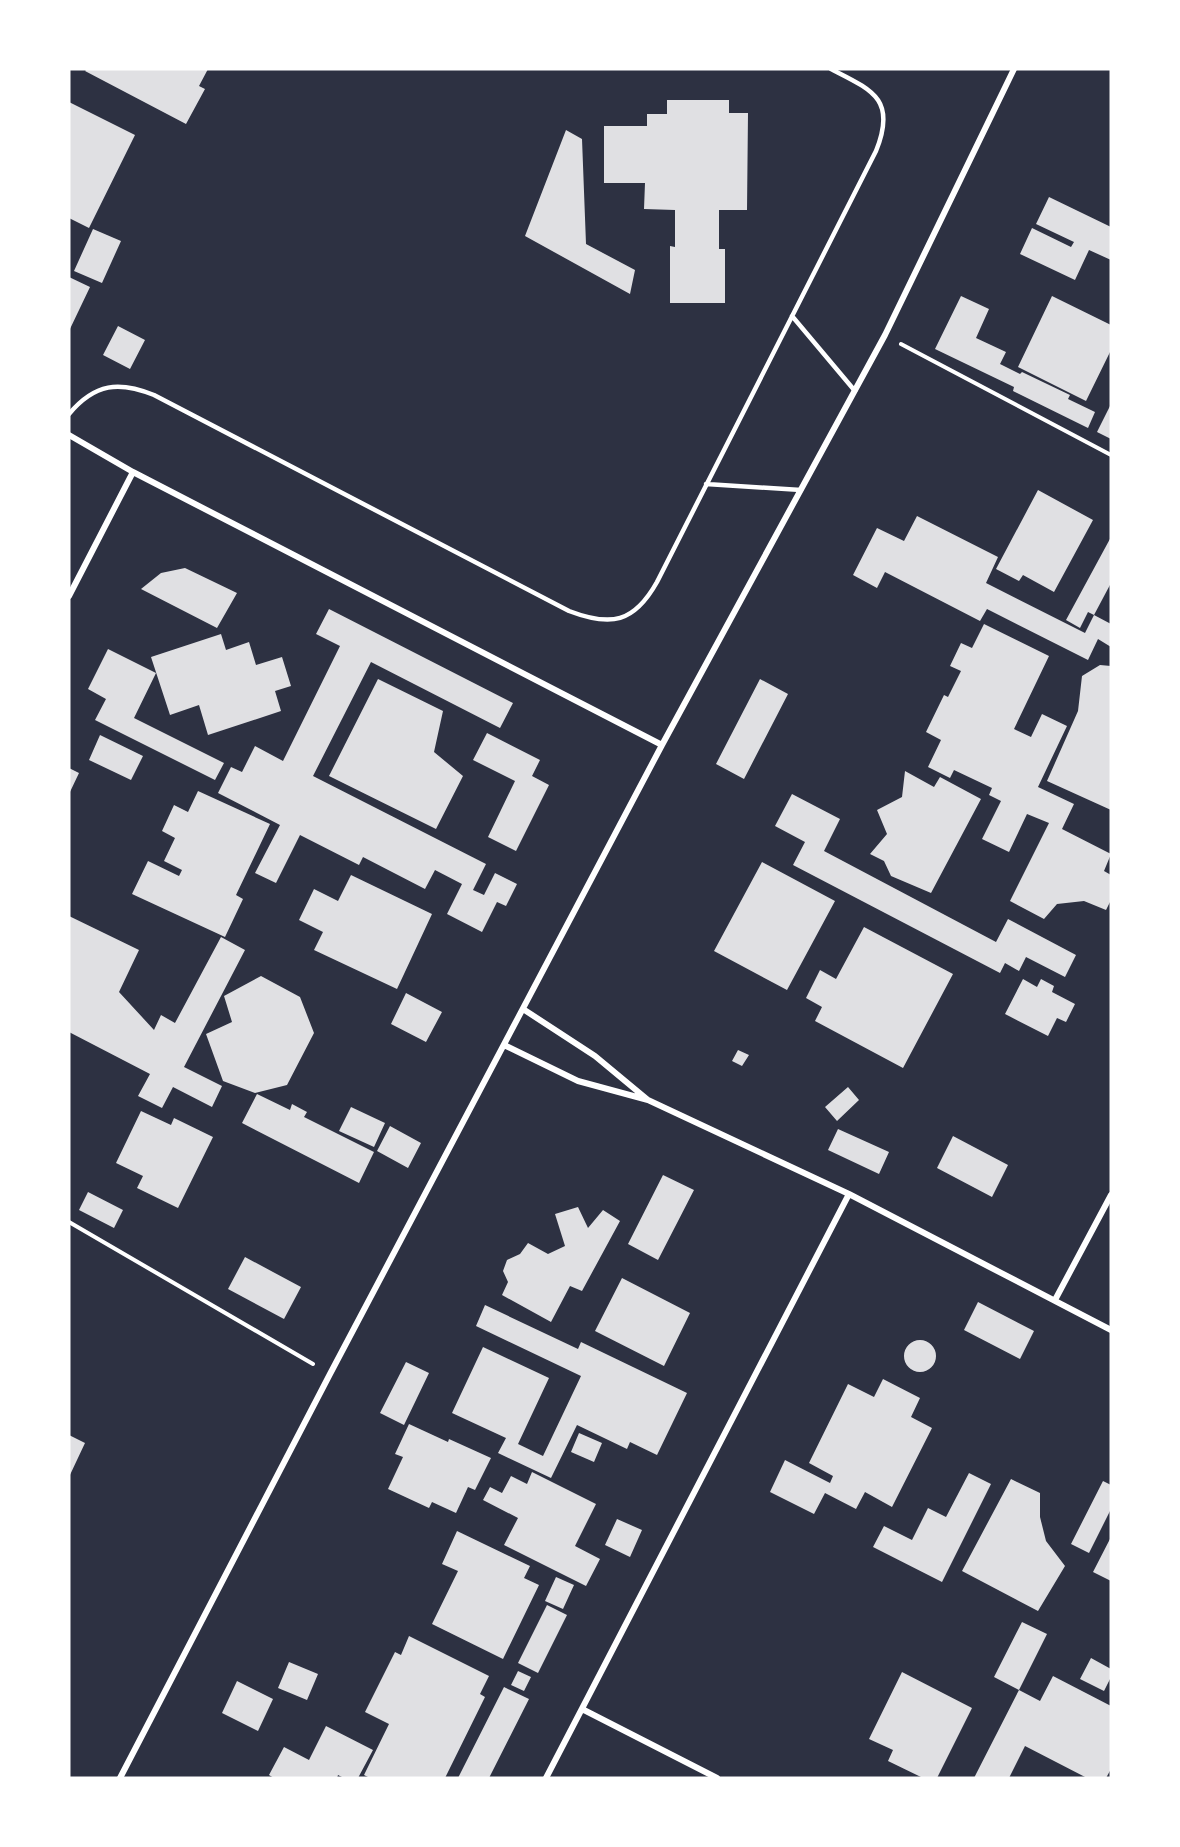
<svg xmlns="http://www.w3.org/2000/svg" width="1180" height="1847" font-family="'Nunito Sans',sans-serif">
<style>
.building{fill:#e0e0e3}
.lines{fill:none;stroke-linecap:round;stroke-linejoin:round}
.path{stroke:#fff;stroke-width:4}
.service{stroke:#fff;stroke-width:4.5}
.minor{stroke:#fff;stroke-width:6}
</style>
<rect width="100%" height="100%" fill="#2d3142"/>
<path class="building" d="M87,69H208L199,86L205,89L186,124L85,71Z
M667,100H729V113H748L747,210H719V249H725V303H670V246L675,247V210L644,209L645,183H604V126H647V114H667Z
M69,102L135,135L89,228L69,218Z
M566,130L582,139L586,244L635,270L630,294L525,236Z
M1049,197L1111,227V260L1089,250L1075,280L1020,254L1032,228L1071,247L1074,242L1036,224Z
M93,229L121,241L102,283L74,271Z
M69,277L90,287L69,331Z
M961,296L989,309L976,338L1006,352L1000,364L1020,374L1022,372L1070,395L1068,399L1095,412L1088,428L1013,391L1014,387L935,349Z
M1052,296L1111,325V350L1086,401L1018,367Z
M118,326L145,340L130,369L103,355Z
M1111,404V439L1097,432Z
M1038,490L1093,520L1054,592L1023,575L1019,581L996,569Z
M917,516L998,557L986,583L1085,633L1094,615L1088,612L1080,628L1066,620L1111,537V583L1094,615L1111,624V647L1098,639L1088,660L987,609L980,621L885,572L877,588L853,575L877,528L904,541Z
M185,568L237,593L217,628L141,589L161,573Z
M329,609L513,703L500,728L371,662L313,776L486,864L473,890L484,895L495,873L517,884L506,906L497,902L482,932L447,914L462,884L435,870L425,889L363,857L359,865L300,835L276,883L255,873L280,825L218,793L231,767L242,772L255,746L283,761L340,646L316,634Z
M984,624L1049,656L1014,729L1031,737L1042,714L1067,726L1038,787L1074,804L1062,829L1111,854L1104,871L1111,875V900L1106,910L1084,901L1057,904L1044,919L1010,901L1049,823L1027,814L1009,852L982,839L1001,801L989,795L992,788L954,770L950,778L928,767L941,740L926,732L944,695L948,697L961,671L950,666L961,643L972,648Z
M221,634L226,650L249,642L256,665L282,657L291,686L275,691L281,711L208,735L199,705L170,715L151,657Z
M108,649L156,673L134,718L224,763L215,780L95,720L106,699L88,689Z
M1100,665L1111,666V810L1047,781L1078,711L1082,676Z
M378,679L443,711L434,752L463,776L436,829L329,776Z
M760,679L788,694L744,779L716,764Z
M487,733L540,760L532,776L549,785L516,851L488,837L515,781L473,760Z
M100,735L143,756L131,780L89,760Z
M69,768L79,773L69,794Z
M905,771L934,787L940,777L981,799L931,893L891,876L884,861L870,854L887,834L877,810L902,797Z
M198,791L270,824L236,895L243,899L225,937L132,894L148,861L179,876L182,870L164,861L175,838L162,831L174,805L188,812Z
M792,794L840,819L824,851L996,942L1008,919L1076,955L1065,977L1026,957L1019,971L1005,963L1000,973L793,865L805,842L775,826Z
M762,862L835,901L787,990L714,951Z
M351,875L432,914L397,989L314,950L323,932L299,920L314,889L338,901Z
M69,916L139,950L119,992L154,1030L161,1015L175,1023L221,937L245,950L184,1067L222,1086L212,1107L173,1087L162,1108L138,1096L150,1074L69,1032Z
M864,927L953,974L903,1068L815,1021L822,1007L806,998L820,970L836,979Z
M261,976L300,997L314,1033L287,1085L255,1093L223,1081L206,1034L232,1022L224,996Z
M1023,979L1037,987L1041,979L1054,986L1052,992L1075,1004L1066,1022L1057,1018L1048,1036L1005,1014Z
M406,993L442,1012L426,1042L391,1024Z
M738,1050L749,1055L742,1066L732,1061Z
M848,1087L859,1100L837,1121L825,1107Z
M257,1094L290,1110L292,1104L307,1112L304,1117L374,1152L359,1183L242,1123Z
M351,1107L385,1123L374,1147L339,1131Z
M141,1111L171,1125L174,1118L213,1137L178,1208L137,1188L143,1176L116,1163Z
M390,1126L421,1143L408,1168L377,1151Z
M838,1129L889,1152L879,1174L828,1150Z
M953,1136L1008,1165L992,1197L937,1168Z
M663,1175L694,1190L658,1260L628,1244Z
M88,1192L123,1210L114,1228L79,1210Z
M578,1207L588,1228L603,1210L620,1221L582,1291L570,1286L551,1322L502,1295L508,1282L503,1271L507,1260L520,1254L528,1243L548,1254L565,1246L555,1214Z
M245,1257L301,1287L284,1319L228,1289Z
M622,1278L690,1313L664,1366L595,1331Z
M978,1302L1034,1331L1020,1359L964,1330Z
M485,1305L578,1349L581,1342L687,1393L657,1455L630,1442L627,1449L577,1425L551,1478L498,1453L506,1438L452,1413L483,1347L549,1378L518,1444L543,1456L581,1376L476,1326Z
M904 1356a16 16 0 1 1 32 0a16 16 0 1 1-32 0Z
M406,1362L429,1373L404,1425L380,1413Z
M883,1379L920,1398L911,1417L932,1428L892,1507L865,1492L856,1509L825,1493L814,1514L770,1492L785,1460L830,1483L833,1476L809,1463L848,1384L874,1397Z
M409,1424L448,1442L449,1439L491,1458L475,1490L468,1487L456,1513L432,1502L429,1508L388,1489L403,1457L395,1454Z
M579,1433L602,1443L594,1462L571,1452Z
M69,1435L85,1443L69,1477Z
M532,1472L596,1504L575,1546L600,1559L586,1586L504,1545L518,1518L483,1500L490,1487L502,1493L511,1476L527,1484Z
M969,1473L991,1484L942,1582L873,1547L884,1526L912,1540L928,1508L946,1517Z
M1011,1479L1040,1493V1517L1046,1541L1065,1566L1038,1611L962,1571Z
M1103,1481L1111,1485V1509L1089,1553L1071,1544Z
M617,1519L642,1530L630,1557L605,1545Z
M457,1531L530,1566L524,1578L539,1585L503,1659L432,1624L458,1571L442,1564Z
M1111,1537V1581L1093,1572Z
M556,1577L574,1585L563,1609L545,1601Z
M547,1605L567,1615L538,1673L518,1663Z
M1022,1622L1047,1634L1019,1690L1040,1701L1053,1676L1111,1706V1769L1106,1778H1087L1025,1746L1009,1778H974L1019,1690L994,1677Z
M409,1636L489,1676L480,1694L485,1697L445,1778H370L364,1775L389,1724L365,1712L395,1652L401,1655Z
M1091,1658L1111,1669V1677L1104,1691L1080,1679Z
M289,1662L318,1674L307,1700L278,1688Z
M518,1671L531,1677L524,1691L511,1685Z
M902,1672L972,1708L937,1778H923L888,1761L893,1750L869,1739Z
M237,1681L273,1699L258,1731L222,1713Z
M504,1687L529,1699L489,1778H458Z
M326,1726L373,1750L358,1778H344L338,1775L337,1778H274L269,1775L284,1747L309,1760Z"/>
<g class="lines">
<path class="path" d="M901,344L1111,455
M69,1222L313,1364"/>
<path class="service" d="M792,316L855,391
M69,414C95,383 119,381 154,395L569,611C611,627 634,623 657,582L876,151C897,99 872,90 831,69
M706,484L801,490"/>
<path class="minor" d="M69,435L133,472L662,745
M69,596L133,472
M523,1009L595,1056L648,1100
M504,1045L578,1081L648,1100L849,1194L1111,1330
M1055,1300L1111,1195
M582,1709L717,1778
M120,1778L330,1374L662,745L885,335L1014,69
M546,1778L849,1194"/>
</g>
<rect width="1180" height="1847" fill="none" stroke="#ffffff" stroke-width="141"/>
</svg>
